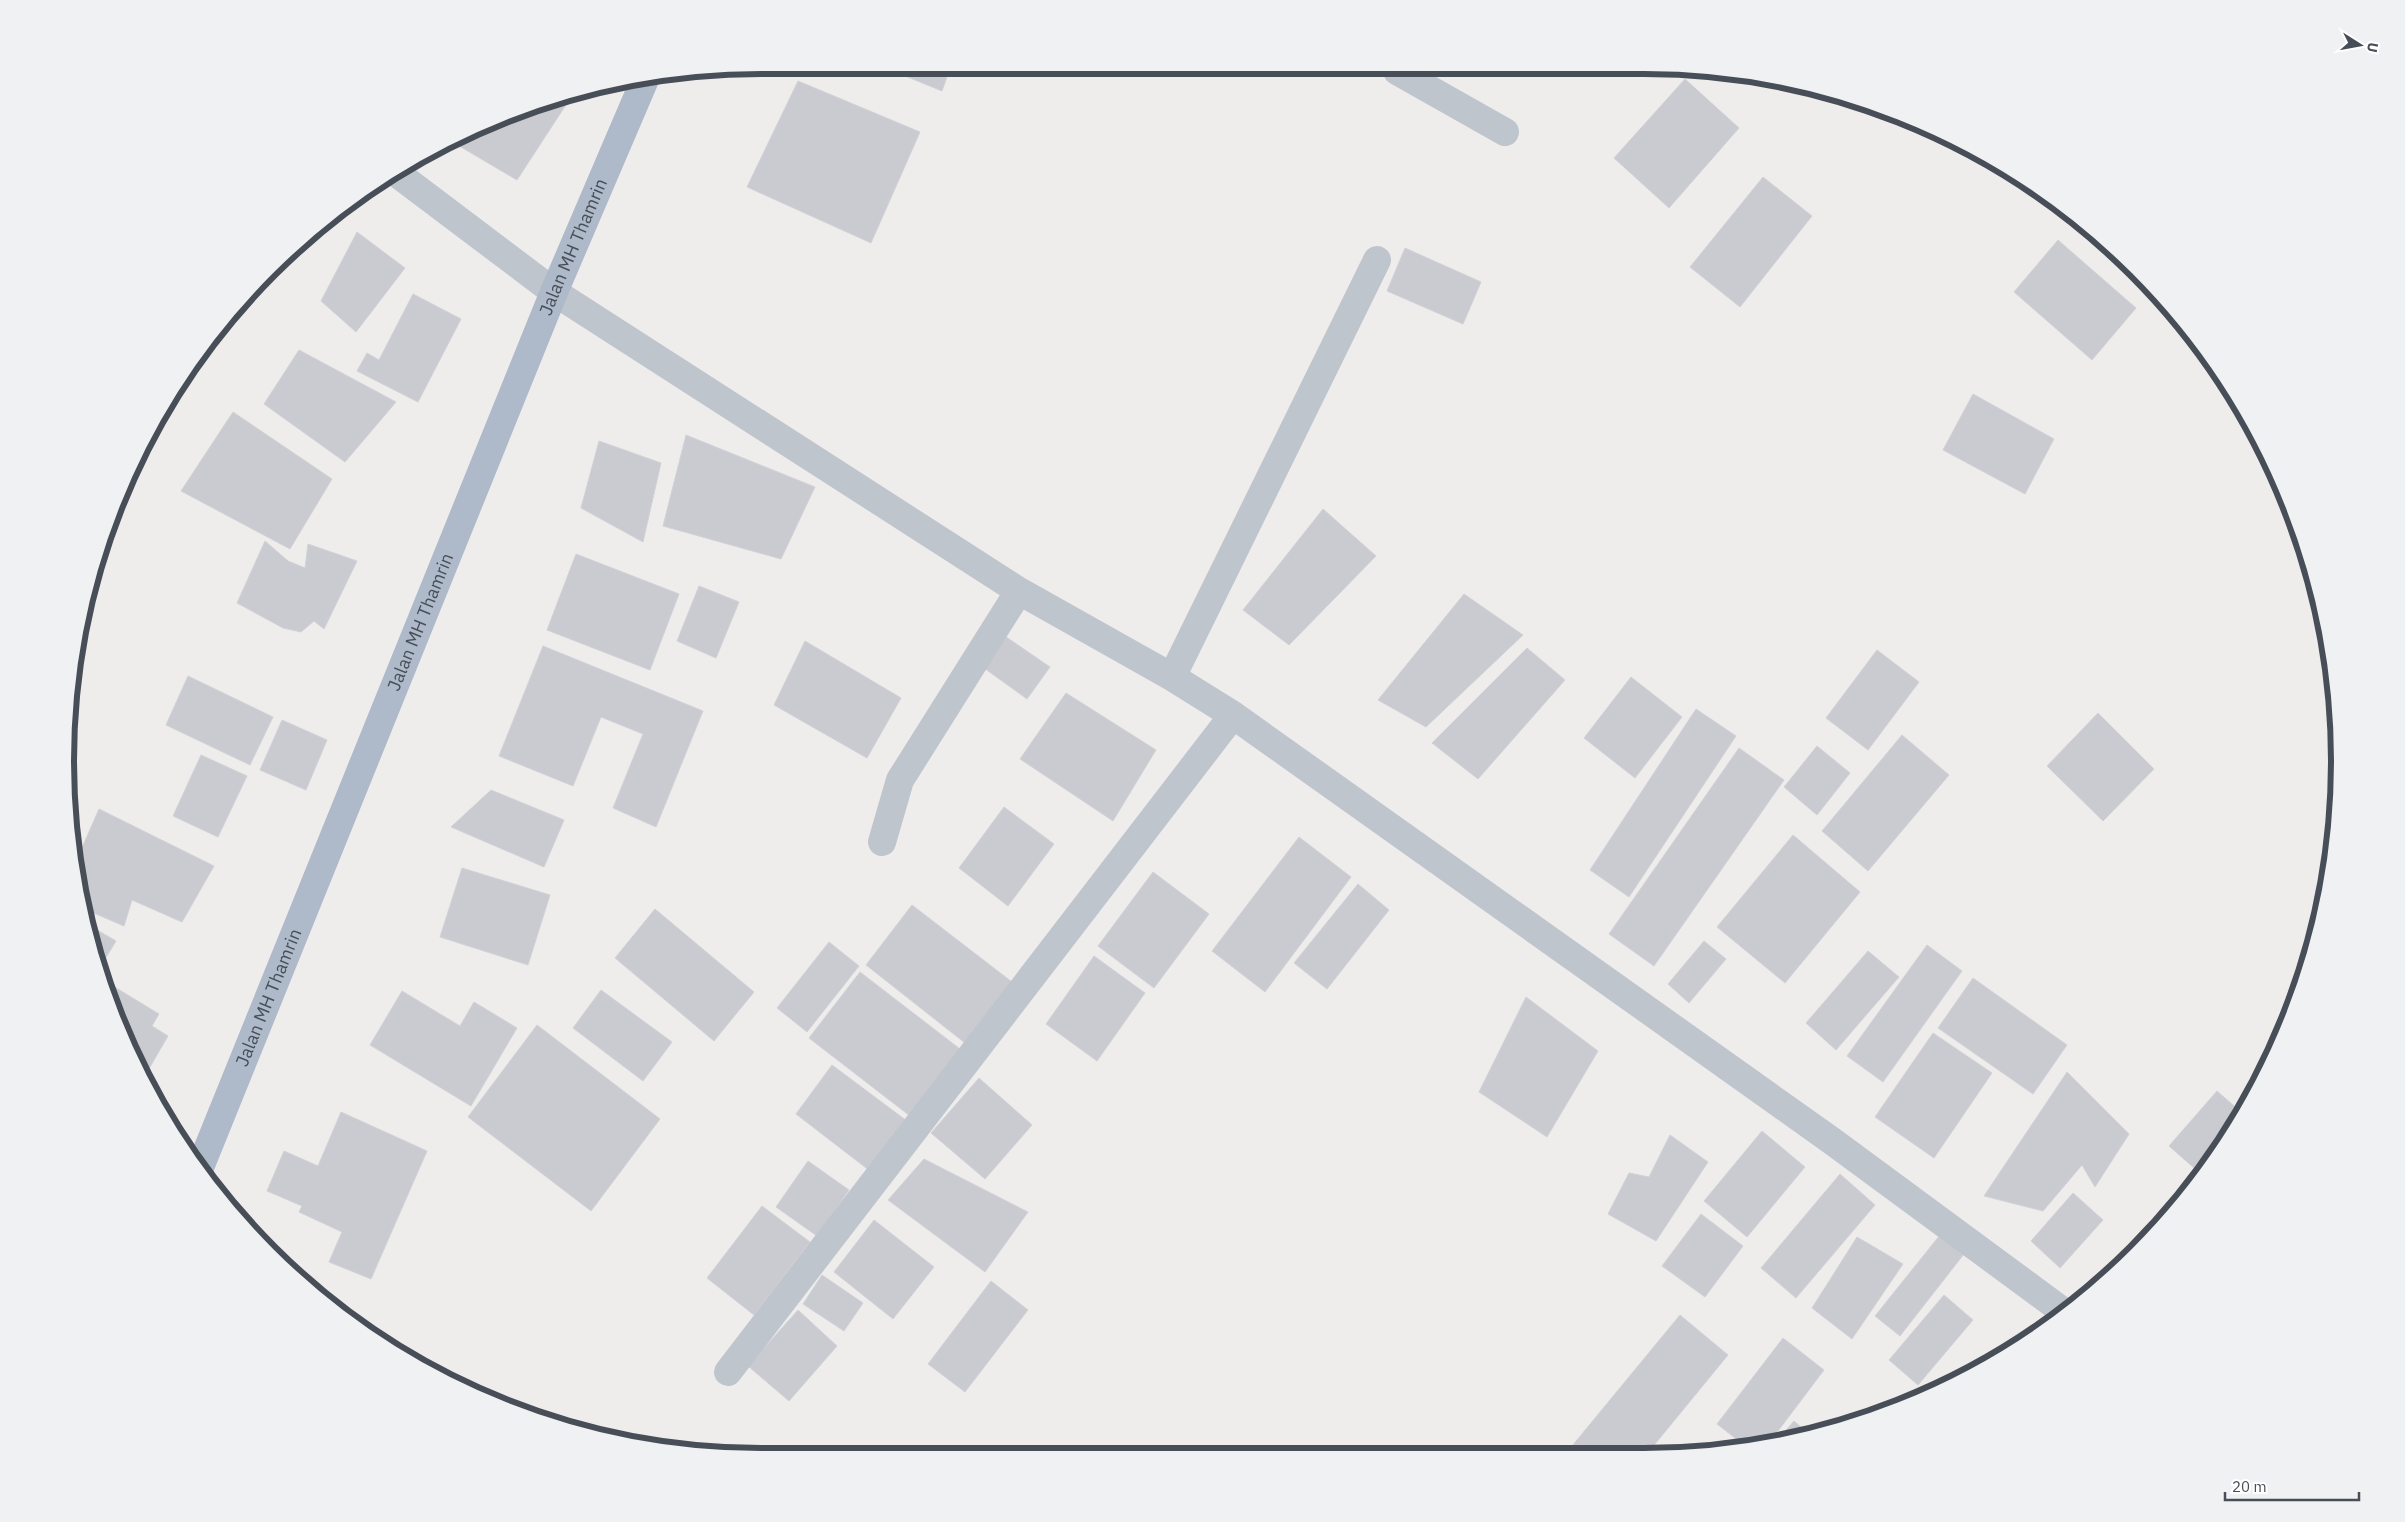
<svg xmlns="http://www.w3.org/2000/svg" width="2405" height="1522" font-family="'IBM Plex Sans',sans-serif">
<style>
.building{fill:#cacbd1;stroke:#d1d2d7}
.lines{fill:none;stroke-linecap:round;stroke-linejoin:round}
.minor{stroke:#bfc5cd;stroke-width:28}
.major{stroke:#aeb9c9;stroke-width:28}
.labels{text-anchor:middle;stroke-width:4;stroke-linejoin:round;paint-order:stroke}
.street-label{font-size:18px;fill:#474e58;stroke:#fff}
.rim{fill:none;stroke:#474e58;stroke-width:6}
</style>
<rect width="100%" height="100%" fill="#efecec"/>
<path class="building" d="M893,71H949L942,91Z
M1685,79L1739,128L1669,208L1614,158Z
M798,81L920,132L871,243L747,187Z
M573,94L517,180L454,143L538,102Z
M1763,177L1812,216L1740,307L1690,267Z
M357,232L405,268L356,332L321,301Z
M2058,240L2136,308L2092,360L2014,292Z
M1405,248L1481,282L1463,324L1387,291Z
M413,294L461,319L418,402L357,371L367,353L379,360Z
M299,350L396,402L345,462L264,404Z
M1973,394L2054,439L2025,494L1943,450Z
M233,412L332,479L290,549L181,491Z
M686,435L815,487L781,559L663,526Z
M599,441L661,463L643,542L581,508Z
M1323,509L1376,556L1289,645L1243,610Z
M265,541L288,561L305,568L308,544L357,561L324,629L314,621L301,632L283,628L237,603Z
M576,554L679,594L650,670L547,630Z
M699,586L739,602L716,658L677,641Z
M1464,594L1523,635L1426,727L1378,700Z
M999,632L1050,667L1027,699L977,663Z
M805,641L901,698L867,758L774,705Z
M543,646L703,711L656,827L613,808L643,734L601,717L573,786L499,756Z
M1527,648L1565,680L1478,779L1432,743Z
M1877,650L1919,682L1868,750L1826,718Z
M188,676L273,717L250,765L166,725Z
M1631,677L1682,717L1635,778L1584,738Z
M1066,693L1156,750L1113,821L1020,759Z
M1696,709L1736,736L1629,897L1590,870Z
M2098,713L2154,769L2103,821L2047,766Z
M282,720L327,740L306,790L260,770Z
M1902,735L1949,775L1868,871L1822,831Z
M1817,746L1850,773L1817,815L1784,787Z
M1739,748L1784,780L1654,966L1609,934Z
M201,755L247,776L218,837L173,816Z
M491,790L564,820L544,867L451,827Z
M1004,807L1054,844L1008,906L959,868Z
M99,809L214,866L182,922L132,900L124,926L82,908L74,866Z
M1793,835L1860,892L1785,983L1717,927Z
M1299,837L1351,877L1265,992L1212,951Z
M462,868L550,895L528,965L440,937Z
M1153,872L1209,914L1154,988L1098,946Z
M1358,884L1389,910L1327,989L1294,963Z
M912,905L1012,982L965,1043L866,965Z
M655,909L754,992L714,1041L615,958Z
M85,923L116,941L99,969L89,941Z
M1704,941L1726,959L1689,1003L1668,984Z
M829,942L859,966L807,1032L777,1008Z
M1927,945L1962,971L1883,1082L1847,1056Z
M1868,951L1899,977L1836,1050L1806,1023Z
M1094,956L1145,993L1097,1061L1046,1024Z
M860,972L960,1049L910,1116L809,1038Z
M1973,978L2067,1045L2033,1094L1938,1028Z
M103,980L159,1014L152,1026L168,1036L143,1079Z
M601,990L672,1042L643,1081L573,1028Z
M402,991L460,1026L474,1002L517,1028L471,1106L370,1045Z
M1526,997L1598,1051L1547,1137L1479,1092Z
M537,1025L660,1119L591,1211L468,1117Z
M1933,1033L1992,1073L1934,1158L1875,1117Z
M832,1065L907,1121L870,1171L796,1114Z
M2067,1072L2129,1134L2095,1187L2082,1165L2043,1211L1984,1196Z
M979,1078L1032,1125L985,1179L931,1133Z
M2217,1091L2241,1112L2202,1175L2169,1146Z
M341,1112L427,1151L371,1279L329,1262L342,1232L299,1212L302,1206L267,1191L284,1151L318,1166Z
M1762,1131L1805,1167L1747,1237L1704,1201Z
M1670,1135L1708,1162L1656,1241L1608,1214L1629,1173L1649,1177Z
M924,1159L1028,1212L985,1272L888,1200Z
M808,1161L849,1190L817,1236L776,1207Z
M1840,1174L1875,1205L1796,1298L1761,1268Z
M2073,1193L2103,1220L2060,1268L2031,1241Z
M762,1206L810,1242L754,1315L707,1278Z
M1701,1214L1743,1246L1705,1297L1662,1266Z
M874,1220L934,1267L893,1319L834,1272Z
M1940,1235L1964,1254L1900,1336L1875,1316Z
M1857,1237L1903,1264L1852,1339L1812,1308Z
M822,1275L863,1303L844,1331L803,1304Z
M991,1281L1028,1310L965,1392L928,1364Z
M1944,1295L1973,1320L1918,1385L1889,1360Z
M798,1310L837,1346L789,1401L748,1366Z
M1680,1315L1728,1355L1646,1455H1583L1572,1446Z
M1783,1338L1824,1370L1772,1439L1744,1445L1717,1424Z
M1794,1421L1807,1432L1780,1437Z"/>
<g class="lines">
<path class="minor" d="M1397,71L1505,132
M395,172L554,292L1019,591L1172,677L1233,715L1832,1141L2064,1312
M1172,677L1377,260
M882,842L900,780L1019,591
M728,1372L1233,715"/>
<path class="major" id="s1" d="M199,1170L554,292L646,77"/>
</g>
<g class="labels">
<g class="street-label">
<text dy="6" stroke="none"><textPath href="#s1" startOffset="996">Jalan MH Thamrin</textPath></text>
<text dy="6" stroke="none"><textPath href="#s1" startOffset="591">Jalan MH Thamrin</textPath></text>
<text dy="6" stroke="none"><textPath href="#s1" startOffset="186">Jalan MH Thamrin</textPath></text>
</g>
</g>
<path d="M0 0H2405V1522H0ZM761 74H1644A687 687 0 0 1 2331 761V761A687 687 0 0 1 1644 1448H761A687 687 0 0 1 74 761V761A687 687 0 0 1 761 74Z" fill="#f0f1f2" fill-rule="evenodd"/>
<path class="rim" d="M761 74H1644A687 687 0 0 1 2331 761V761A687 687 0 0 1 1644 1448H761A687 687 0 0 1 74 761V761A687 687 0 0 1 761 74Z"/>
<g transform="translate(2360 45) rotate(101)" stroke="#ffffff" stroke-width="4" paint-order="stroke">
<path d="M0-4L9 19L0 12L-9 19Z" fill="#474e58"/>
<text y="-8" font-size="14" font-weight="bold" text-anchor="middle" fill="#474e58">U</text>
</g>
<path d="M2225 1492v8h134v-8" fill="none" stroke="#474e58" stroke-width="2.5"/>
<text x="2232" y="1492" font-size="15" fill="#474e58" stroke="#ffffff" stroke-width="4" paint-order="stroke">20 m</text>
</svg>
